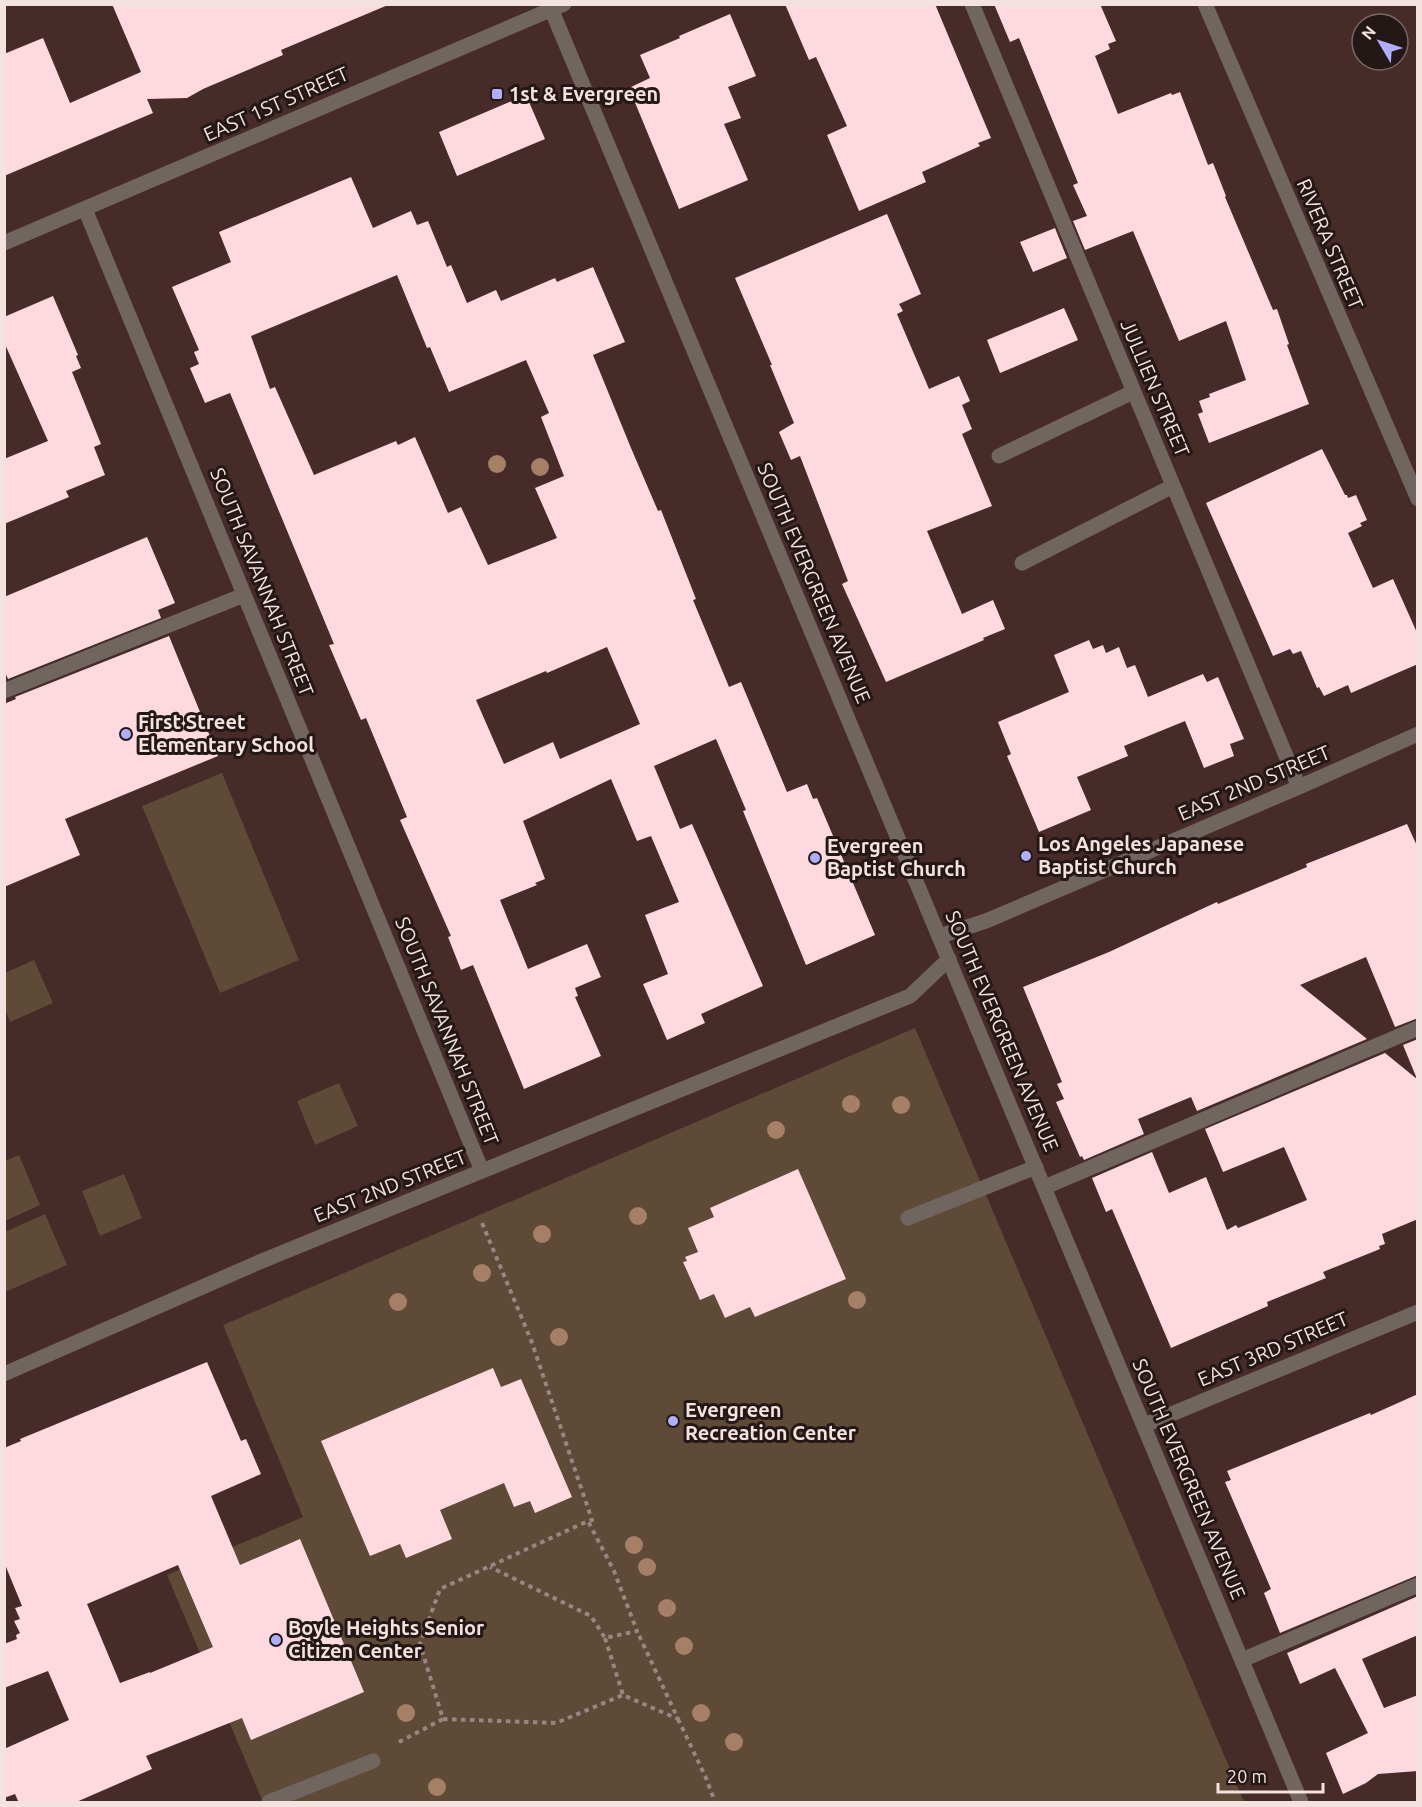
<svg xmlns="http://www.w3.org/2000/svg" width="1422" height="1807" font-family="Ubuntu,sans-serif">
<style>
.green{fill:#5e4a36}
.building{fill:#fedae0;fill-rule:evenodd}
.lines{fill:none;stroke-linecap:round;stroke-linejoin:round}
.path{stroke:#9b8482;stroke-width:4;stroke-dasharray:4.5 4.5;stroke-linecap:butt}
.service{stroke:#71655f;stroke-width:15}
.minor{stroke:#71655f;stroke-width:15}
.tertiary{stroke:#71655f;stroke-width:15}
.tree{fill:#a57f66}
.poi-dot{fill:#afaefa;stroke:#241816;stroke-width:2}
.labels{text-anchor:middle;stroke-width:6;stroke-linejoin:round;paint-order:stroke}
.poi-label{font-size:20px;font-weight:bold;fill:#f4e2e0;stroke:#241816;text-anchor:start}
.street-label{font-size:20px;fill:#f4e2e0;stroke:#241816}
</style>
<rect width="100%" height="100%" fill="#462b29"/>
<path class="green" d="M222,773L299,960L220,993L142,806Z
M34,960L53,1003L10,1022L5,1009V973Z
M915,1028L1244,1802H263L167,1575L303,1517L223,1325Z
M339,1083L358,1126L315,1145L297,1101Z
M19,1155L40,1205L5,1221V1161Z
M124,1174L142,1218L100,1236L82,1191Z
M45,1214L67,1265L5,1292V1232Z"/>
<path class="building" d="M112,4H388V5L281,50L283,55L203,89L187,98L147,99L153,113L4,176V54L43,38L70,103L141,72Z
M785,4H935L991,138L978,143L980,146L922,172L926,182L859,211L827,135L847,126L816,57L809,60Z
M994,4H1100L1116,41L1108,44L1110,49L1095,56L1118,114L1171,93L1172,95L1180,92L1208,165L1213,163L1226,196L1225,197L1273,310L1277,309L1289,344L1287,345L1309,404L1209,443L1198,414L1203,412L1199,401L1210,397L1209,394L1246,380L1226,321L1179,341L1133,231L1085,250L1073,221L1087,216L1073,185L1078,183L1019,38L1010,42Z
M730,14L756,76L728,87L741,118L724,124L748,180L679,209L629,88L650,78L640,55L680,38L679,36Z
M526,95L545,139L457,176L439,132Z
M351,177L373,228L411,211L417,225L428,221L447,267L451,265L467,303L496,290L501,301L555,278L557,282L559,281L593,267L625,342L593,355L631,448L658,511L661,510L696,599L693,600L729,687L741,682L787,792L807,784L813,799L817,798L875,935L806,965L743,811L746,810L716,739L654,766L680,829L692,824L763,986L701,1014L705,1023L667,1040L643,984L668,974L645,915L679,902L651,836L637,841L611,779L523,821L545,879L535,883L537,885L500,900L528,969L587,944L601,977L575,988L578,996L575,997L601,1056L524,1089L473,965L461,970L448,937L451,936L400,820L407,817L366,718L361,720L329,645L334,644L230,393L205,403L190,368L199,364L194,352L199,350L172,287L231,262L219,232ZM397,275L427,348L430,347L449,392L526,360L549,413L541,417L564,476L535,488L557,538L488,565L461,507L448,513L415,437L398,445L396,441L314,475L275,387L270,389L251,336ZM607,647L640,724L560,759L553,742L504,764L476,700L546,671L547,673Z
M887,214L921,294L899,304L903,311L897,314L929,389L959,376L970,401L962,405L972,429L962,434L992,506L927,531L962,614L993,600L1005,629L983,638L984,640L886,682L842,584L848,581L800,456L791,460L779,432L794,423L770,365H772L735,278Z
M1055,228L1067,258L1033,272L1020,242Z
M53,296L78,355L76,356L81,368L72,372L101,444L94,447L105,475L66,491L69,497L4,524V459L48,441L4,342V317Z
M1064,308L1078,340L1000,373L987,340Z
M1322,449L1345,495H1347L1348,498L1356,495L1367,520L1360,523L1362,526L1348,533L1373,588L1393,579L1418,635V664L1351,693L1348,685L1324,696L1319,687L1317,688L1301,651L1293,654L1290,649L1273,656L1206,503Z
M147,537L175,603L158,610L161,618L8,679L4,670V597Z
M169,636L218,756L65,819L80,855L4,887V704L16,699L15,697Z
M1089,640L1093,649L1103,645L1106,653L1119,647L1127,668L1135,665L1148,697L1203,674L1207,682L1218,677L1244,739L1230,744L1234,756L1204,768L1185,721L1124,746L1128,756L1077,777L1091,810L1039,832L1007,756L1011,754L998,722L1069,692L1054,655Z
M1407,824L1418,848V1018L1395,1027L1366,957L1300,985L1367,1039L1197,1111L1191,1097L1138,1119L1144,1134L1084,1160L1082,1156L1080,1157L1056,1102L1064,1099L1057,1084L1062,1082L1023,987L1109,952L1217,902L1218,904L1307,867L1306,864Z
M1418,1039V1219L1382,1234L1385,1244L1379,1246L1380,1249L1323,1272L1326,1278L1267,1302L1268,1306L1171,1348L1112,1209L1106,1212L1092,1178L1152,1152L1169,1193L1206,1177L1227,1230L1236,1225L1238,1228L1307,1200L1284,1147L1223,1172L1205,1129L1385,1053L1417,1079L1403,1045Z
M798,1169L846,1279L755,1317L750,1307L725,1318L714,1294L700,1300L683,1262L687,1261L685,1257L698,1252L688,1228L714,1217L710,1208Z
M207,1362L241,1441L246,1439L261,1474L211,1496L240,1565L300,1539L364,1692L251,1740L242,1718L146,1756L152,1769L74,1803H19L15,1794L4,1798V1749L69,1720L48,1671L4,1688V1644L17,1639L16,1635L20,1633L14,1621L20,1619L15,1608L22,1606L4,1562V1448L21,1441L20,1439ZM178,1565L213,1647L150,1673V1672L120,1683L87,1604Z
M493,1368L501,1387L521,1379L572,1497L535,1513L530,1501L514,1507L504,1483L440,1510L452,1539L406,1558L400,1544L370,1556L321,1441Z
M1418,1394V1575L1280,1633L1264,1593L1271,1589L1225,1482L1231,1480L1227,1471L1370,1413L1371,1415Z
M1418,1596V1635L1362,1659L1384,1708L1418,1695V1771L1378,1774L1366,1783L1343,1794L1326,1753L1368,1733L1335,1668L1300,1684L1287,1653Z"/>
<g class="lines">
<path class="path" d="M482,1223L531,1340L592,1520L588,1521
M605,1638L623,1695L678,1719L637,1631
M443,1719L556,1723L623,1695
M678,1719L706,1778L715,1802
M399,1742L443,1719L420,1644L440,1589L588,1521L614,1571L637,1631L605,1638L591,1616L490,1567"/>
<path class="service" d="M999,456L1133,392
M1022,563L1173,486
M4,691L244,595
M1045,1187L1418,1028
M908,1218L1036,1167
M1242,1660L1418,1585"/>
<path class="minor" d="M972,4L1299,787
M1205,4L1418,499
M85,209L482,1171
M940,936L986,921L1299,787L1418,734
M4,1374L257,1263L910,996L949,959
M1145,1425L1418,1312
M269,1802L373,1761"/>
<path class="tertiary" d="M549,4L1301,1802
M4,243L564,4"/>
</g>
<g class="tree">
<circle cx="497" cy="464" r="9"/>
<circle cx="540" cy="467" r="9"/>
<circle cx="851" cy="1104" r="9"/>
<circle cx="901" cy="1105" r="9"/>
<circle cx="776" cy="1130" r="9"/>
<circle cx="638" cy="1216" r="9"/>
<circle cx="542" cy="1234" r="9"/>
<circle cx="482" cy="1273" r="9"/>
<circle cx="857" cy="1300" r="9"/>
<circle cx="398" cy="1302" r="9"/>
<circle cx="559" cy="1337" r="9"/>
<circle cx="634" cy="1545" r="9"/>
<circle cx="647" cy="1567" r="9"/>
<circle cx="667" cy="1608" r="9"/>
<circle cx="684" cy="1646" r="9"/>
<circle cx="406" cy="1713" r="9"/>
<circle cx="701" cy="1713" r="9"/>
<circle cx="734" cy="1742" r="9"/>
<circle cx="437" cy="1787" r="9"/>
</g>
<g class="poi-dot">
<rect x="491" y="88" width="12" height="12" rx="3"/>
<circle cx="126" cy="734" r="6"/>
<circle cx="1026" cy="856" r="6"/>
<circle cx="815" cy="858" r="6"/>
<circle cx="673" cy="1421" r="6"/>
<circle cx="276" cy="1640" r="6"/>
</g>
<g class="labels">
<g class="poi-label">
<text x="509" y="101">1st &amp; Evergreen</text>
<text x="138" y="729">First Street<tspan x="138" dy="23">Elementary School</tspan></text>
<text x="1038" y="851">Los Angeles Japanese<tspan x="1038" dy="23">Baptist Church</tspan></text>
<text x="827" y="853">Evergreen<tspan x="827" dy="23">Baptist Church</tspan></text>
<text x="685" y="1417">Evergreen<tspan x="685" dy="23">Recreation Center</tspan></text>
<text x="288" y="1635">Boyle Heights Senior<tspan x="288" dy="23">Citizen Center</tspan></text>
</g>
<g class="street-label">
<text transform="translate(276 104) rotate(-24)" y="7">EAST 1ST STREET</text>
<text transform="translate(1330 244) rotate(67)" y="7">RIVERA STREET</text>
<text transform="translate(1155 388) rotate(67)" y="7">JULLIEN STREET</text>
<text transform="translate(262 582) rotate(68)" y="7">SOUTH SAVANNAH STREET</text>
<text transform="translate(814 583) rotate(67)" y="7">SOUTH EVERGREEN AVENUE</text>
<text transform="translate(1254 783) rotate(-23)" y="7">EAST 2ND STREET</text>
<text transform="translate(447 1031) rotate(68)" y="7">SOUTH SAVANNAH STREET</text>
<text transform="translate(1002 1031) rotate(67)" y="7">SOUTH EVERGREEN AVENUE</text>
<text transform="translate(390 1186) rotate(-22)" y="7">EAST 2ND STREET</text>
<text transform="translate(1273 1349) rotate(-23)" y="7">EAST 3RD STREET</text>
<text transform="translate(1189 1479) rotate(67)" y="7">SOUTH EVERGREEN AVENUE</text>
</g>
</g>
<rect width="1422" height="1807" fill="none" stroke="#f4e2e0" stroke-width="12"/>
<g transform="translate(1380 42) rotate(309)"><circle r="28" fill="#241816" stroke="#776967" stroke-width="1.5"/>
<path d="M0-4.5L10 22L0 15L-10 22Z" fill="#afaefa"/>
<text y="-9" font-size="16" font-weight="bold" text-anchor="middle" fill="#f4e2e0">N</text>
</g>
<path d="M1218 1783v9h105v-9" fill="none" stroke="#f4e2e0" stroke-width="3"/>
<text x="1227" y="1783" font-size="18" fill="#f4e2e0" stroke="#241816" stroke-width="4.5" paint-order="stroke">20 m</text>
</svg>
